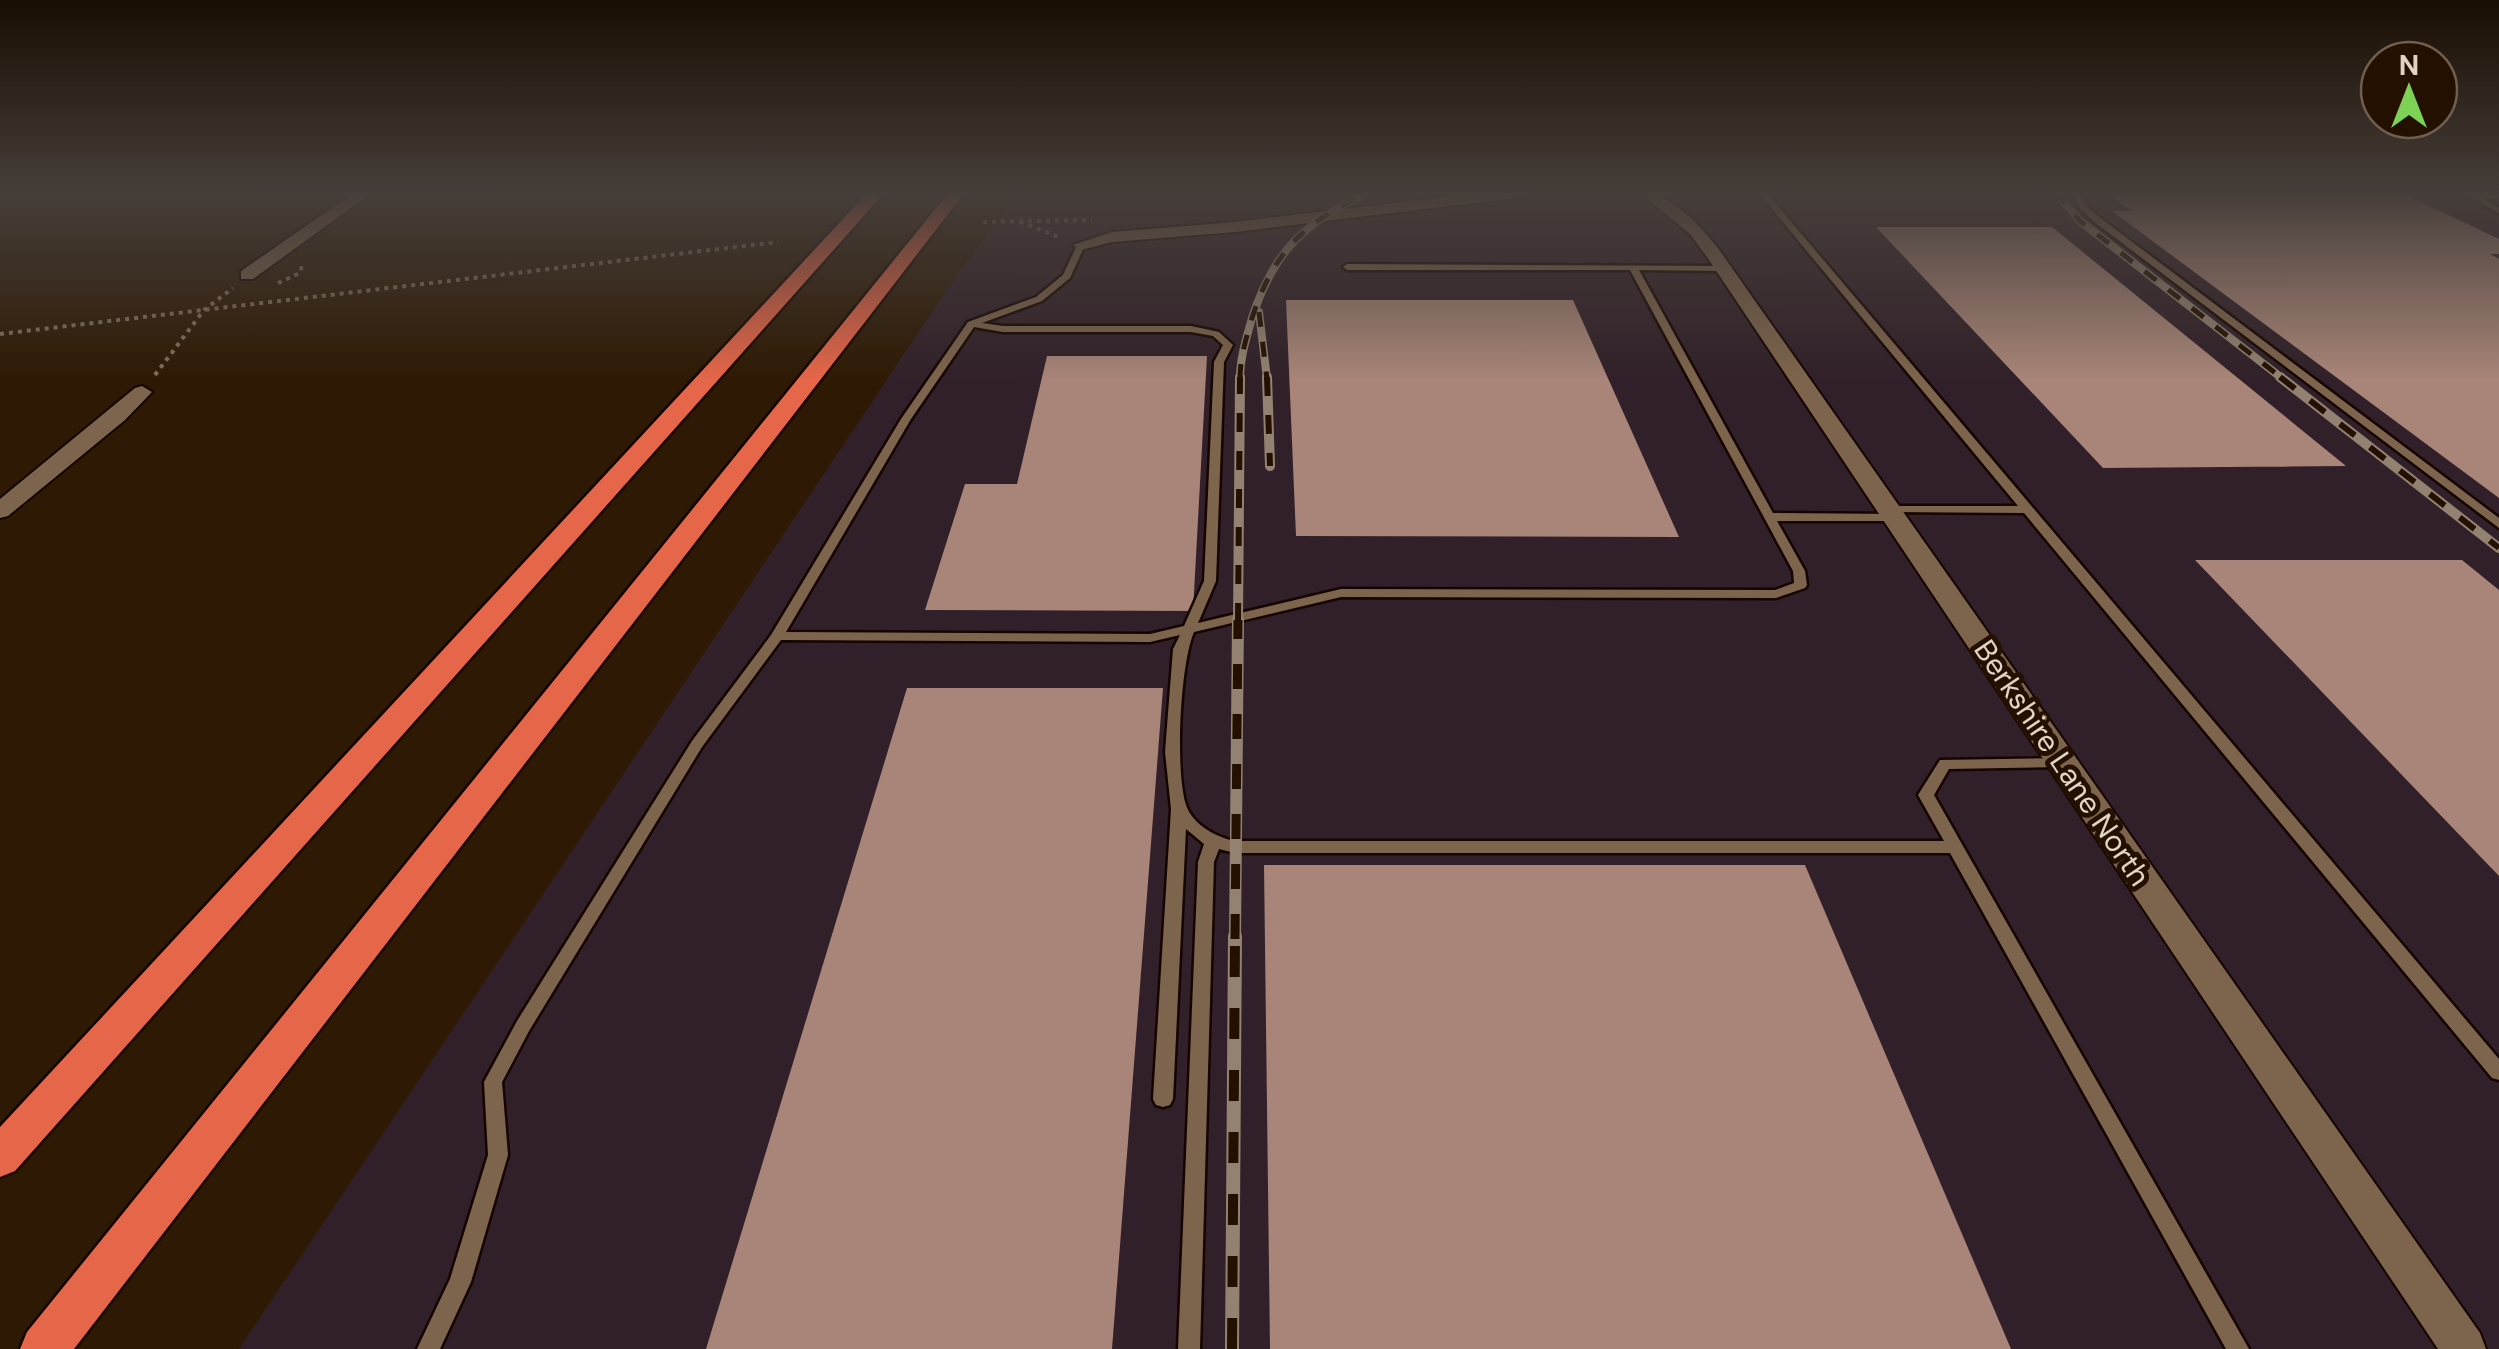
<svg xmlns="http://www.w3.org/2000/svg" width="2499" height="1349" font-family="'DM Sans',sans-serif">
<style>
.industrial{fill:#312029}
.building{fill:#a88578}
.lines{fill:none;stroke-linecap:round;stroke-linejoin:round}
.lane-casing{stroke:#150400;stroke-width:5}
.street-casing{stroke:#150400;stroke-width:4}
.highway-casing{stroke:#150400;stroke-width:5}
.path{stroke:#81705e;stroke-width:4;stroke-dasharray:4 5;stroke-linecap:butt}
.lane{fill:#7d644c;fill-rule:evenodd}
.street{fill:#7d644c;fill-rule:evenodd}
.highway{fill:#e66649;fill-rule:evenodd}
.rail-far3-casing{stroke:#938271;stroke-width:8}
.rail-far2-casing{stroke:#938271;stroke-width:10}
.rail-far1-casing{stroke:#938271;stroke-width:12}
.rail-casing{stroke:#938271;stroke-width:14}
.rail-far3{stroke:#241000;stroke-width:5;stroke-dasharray:15;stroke-linecap:butt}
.rail-far2{stroke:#241000;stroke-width:6;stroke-dasharray:19;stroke-linecap:butt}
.rail-far1{stroke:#241000;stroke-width:9;stroke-dasharray:25;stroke-linecap:butt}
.rail{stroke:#241000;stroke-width:10;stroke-dasharray:31;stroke-linecap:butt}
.labels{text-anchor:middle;stroke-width:10;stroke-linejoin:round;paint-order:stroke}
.street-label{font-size:30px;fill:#e1d3c6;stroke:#241000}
</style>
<rect width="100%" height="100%" fill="#2e1a04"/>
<path class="industrial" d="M1018,192H2499V1349H239L950,285Z"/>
<path class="building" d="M2106,192H2400L2499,239V254H2490L2499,259V498L2112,211H2132Z
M1876,227H2052L2346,466L2103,468Z
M1286,300H1573L1679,537L1296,536Z
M1047,356H1207L1193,611L925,610L965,484H1017Z
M2195,560H2462L2499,590V876Z
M907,688H1163L1112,1349H706Z
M1264,865H1805L2011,1349H1270Z"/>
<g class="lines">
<defs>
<path id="lane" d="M1758,192H1766L2499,1059V1080L2492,1078L2024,513L1885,512V508L1889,506H2018Z
M2071,192H2079L2086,206L2103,220L2499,518V528L2097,224L2080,209Z
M2459,192H2468L2474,195L2499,194V198L2482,199L2499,208V213Z
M1078,243L1085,245L1070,278L1042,301L982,323L1003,326H1191L1219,332L1233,345L1224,362L1216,581L1198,623L1341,589L1775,590L1794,583L1793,571L1630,270H1347L1343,267L1347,264L1726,266L1727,268L1723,271L1639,270L1773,513L1895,514L1899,515L1901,518L1899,521H1777L1805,571L1807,585L1805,588L1776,598L1341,597L1194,632C1180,665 1175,770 1186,805C1193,825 1216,837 1235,841H1944L1918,795L1940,760L2066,758L2068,762L2066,766L2061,767L1949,769L1934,795L2249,1349H2226L1950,853H1235L1219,849L1214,862L1200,1349H1178L1198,862L1204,844L1186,829L1173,1099L1170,1105L1163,1107L1156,1105L1153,1099L1171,809L1165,752L1173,649L1180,635L1150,642L781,640L702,747L529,1031L502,1082L508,1155L471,1282L440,1349H417L450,1279L488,1155L484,1082L517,1021L692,741L771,635L901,419L968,322L1036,297L1063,275ZM974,327L1003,332H1191L1213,336L1223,345L1214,362L1204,581L1184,626L1150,634L786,632L911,419Z"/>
<path id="street" d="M355,192H373L253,279H241V271Z
M1488,192H1531L1523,197L1235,232L1112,242L1081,250L1073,245L1112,232L1235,222Z
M1638,192C1671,192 1701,226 1720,251L2480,1333L2486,1349H2438L1707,257L1690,234Z
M142,386L152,392L125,420L8,516L0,518V499L135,388Z"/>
<path id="highway" d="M868,192H885L15,1171L0,1177V1127Z
M949,192H965L74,1349H20L27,1332Z"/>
</defs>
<use href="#lane" class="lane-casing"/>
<use href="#street" class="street-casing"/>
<use href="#highway" class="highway-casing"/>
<path class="path" d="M983,222L1092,220
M1020,222L1059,237
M278,283L300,273L302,265
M0,334L778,242
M155,375L204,310L233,288"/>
<use href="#lane" class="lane"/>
<use href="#street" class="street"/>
<use href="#highway" class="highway"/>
<defs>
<path id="rail-far3" d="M2055,192L2080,221L2283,379
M1259,312L1267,379
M1240,379C1240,358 1246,339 1252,318C1274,250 1305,222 1369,192"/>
<path id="rail-far2" d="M1267,377L1270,466
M2280,377L2499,548
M1238,622L1240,377"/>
<path id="rail-far1" d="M1235,939L1238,620"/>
<path id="rail" d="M1232,1349L1235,936"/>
</defs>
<use href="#rail-far3" class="rail-far3-casing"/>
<use href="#rail-far2" class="rail-far2-casing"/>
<use href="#rail-far1" class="rail-far1-casing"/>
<use href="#rail" class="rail-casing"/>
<use href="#rail-far3" class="rail-far3"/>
<use href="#rail-far2" class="rail-far2"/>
<use href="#rail-far1" class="rail-far1"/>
<use href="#rail" class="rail"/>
</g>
<linearGradient id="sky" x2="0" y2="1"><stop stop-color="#190e02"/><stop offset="0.51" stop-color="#463e3a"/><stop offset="1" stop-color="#463e3a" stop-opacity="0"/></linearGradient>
<rect width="2499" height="380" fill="url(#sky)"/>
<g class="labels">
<g class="street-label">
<text transform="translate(2062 763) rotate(56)" y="10">Berkshire Lane North</text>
</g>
</g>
<g transform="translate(2409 90)"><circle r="48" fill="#241000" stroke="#705e4f" stroke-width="2.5"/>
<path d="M0-8L18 38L0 25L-18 38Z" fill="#7dd154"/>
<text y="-15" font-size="28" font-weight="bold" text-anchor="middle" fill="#e1d3c6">N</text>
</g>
</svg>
